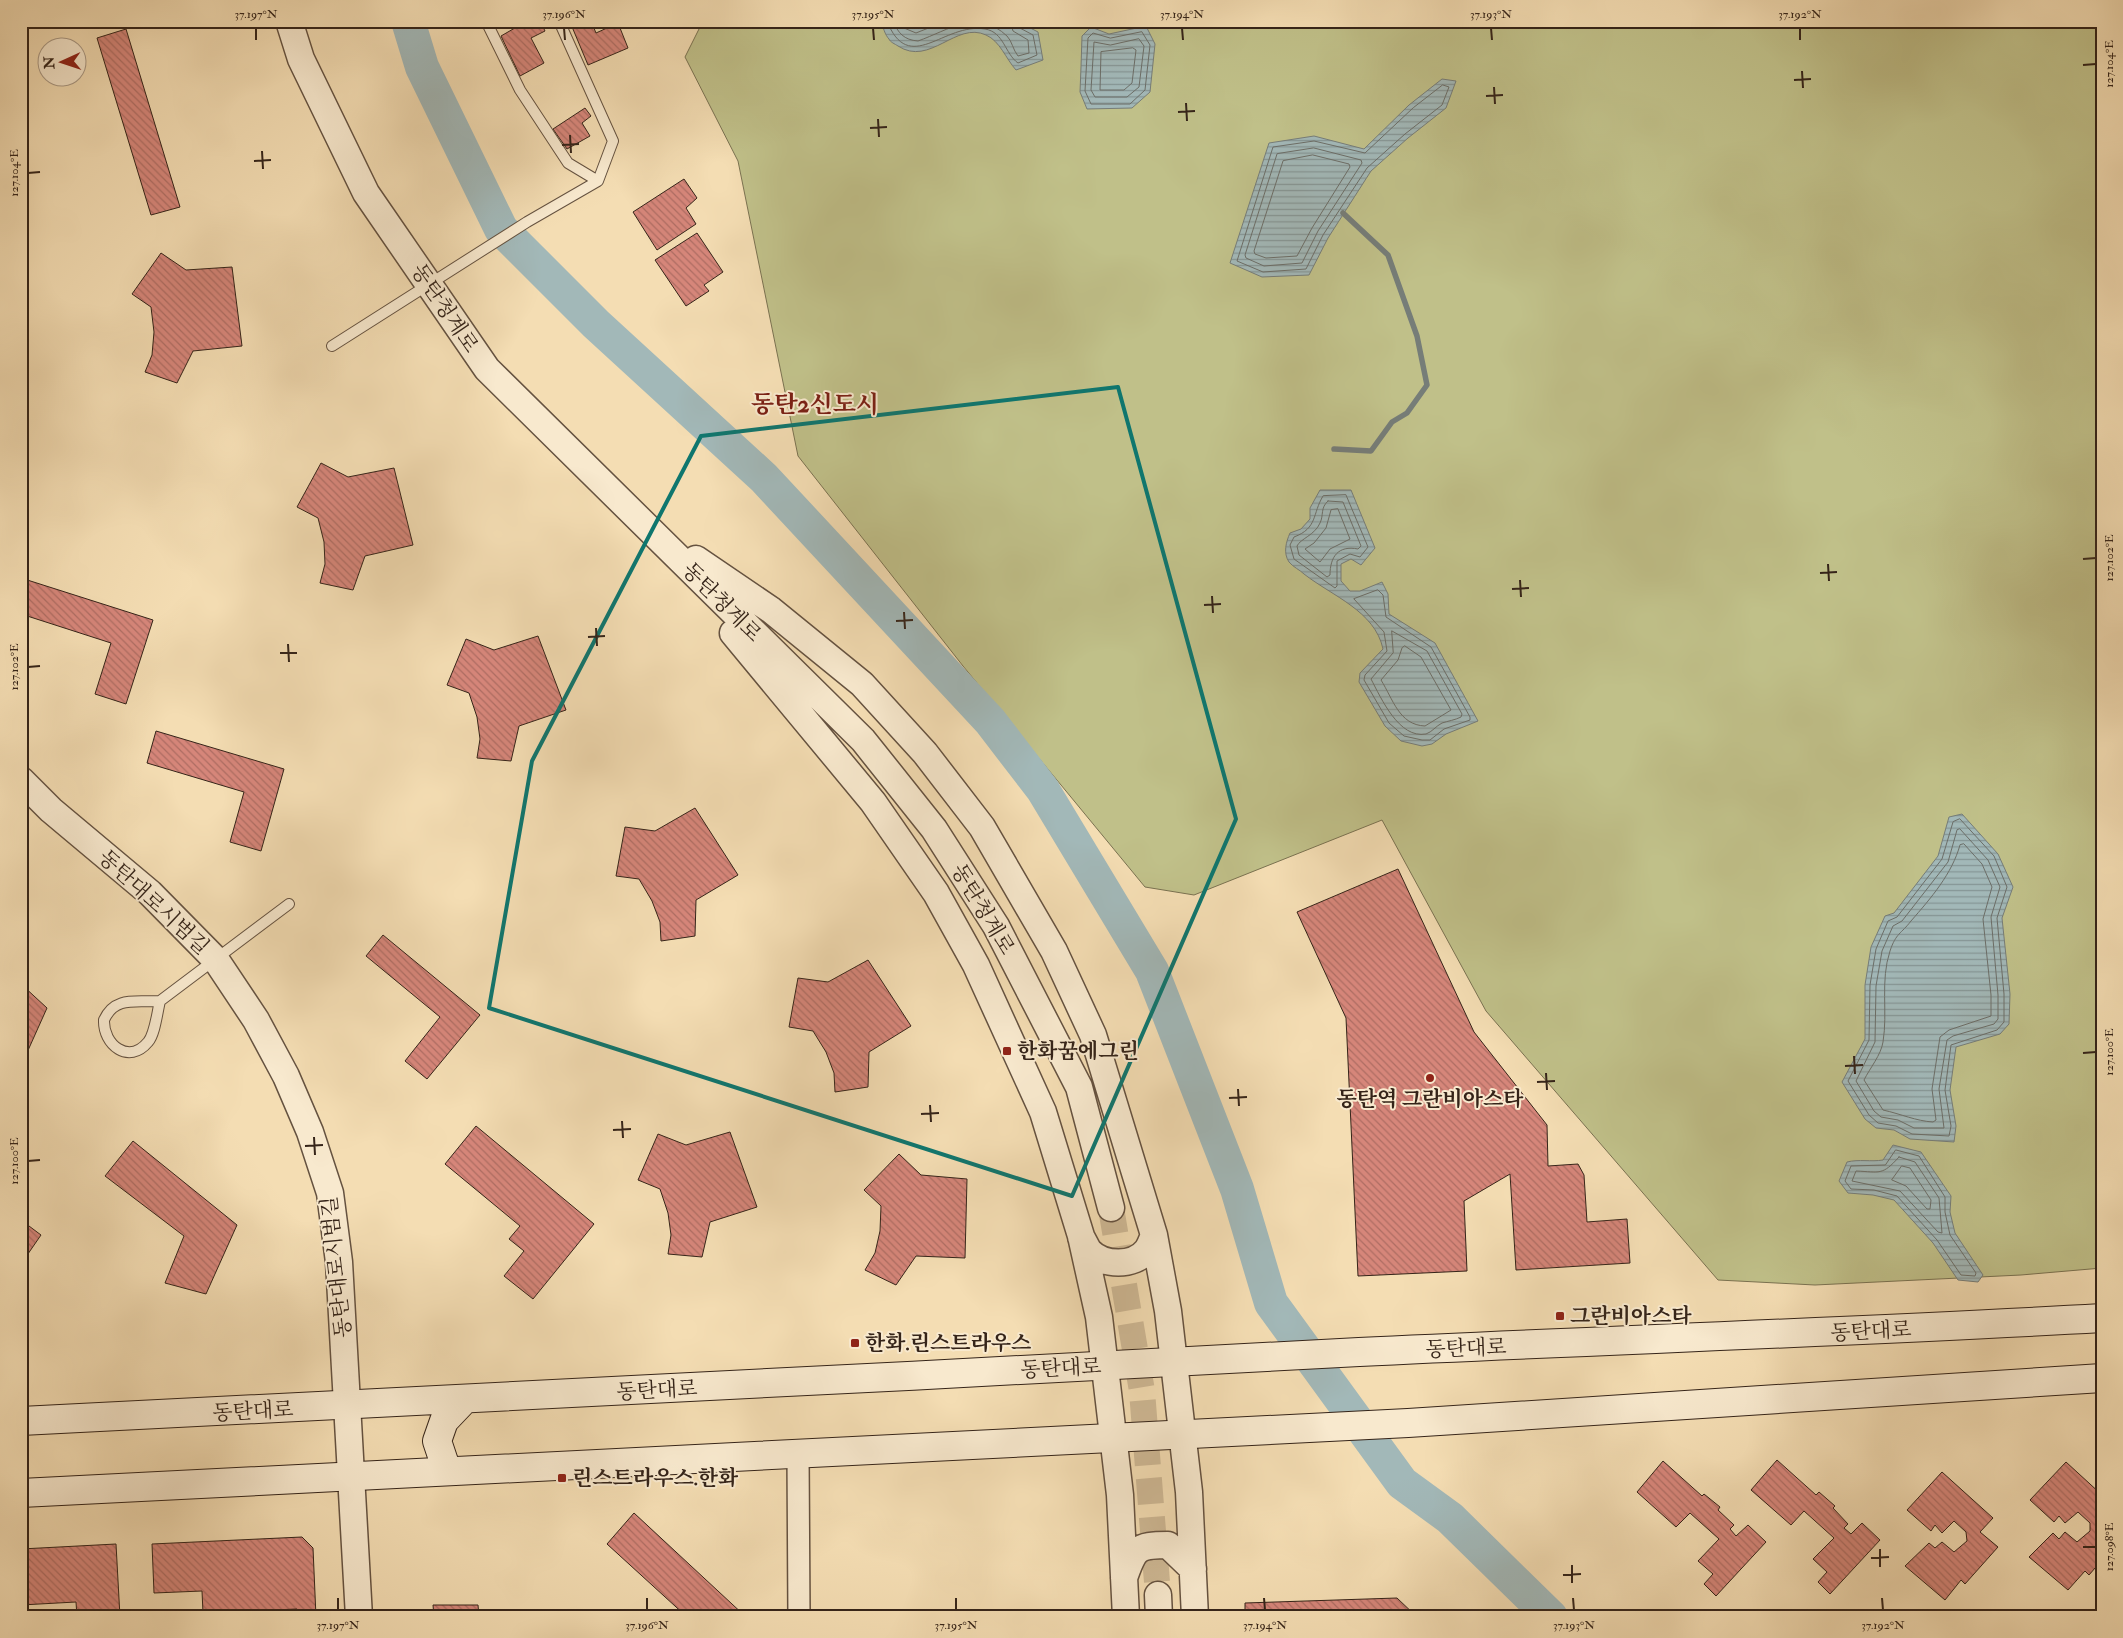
<svg xmlns="http://www.w3.org/2000/svg" width="2123" height="1638" font-family="'IM FELL Double Pica','Noto Serif KR',serif">
<style>
.grass{fill:#c0c089;stroke:#7a7251}
.water{fill:url(#water-rules);stroke:#767d78}
.lines{fill:none;stroke-linecap:round;stroke-linejoin:round}
.shore{stroke:#6c6e68;stroke-width:1}
.stream{stroke:#767d78;stroke-width:5.5}
.river{stroke:#a2b8b8;stroke-width:34}
.building{fill:url(#building-back-hatch);stroke:#352419}
.tertiary-tunnel{stroke:#ceb894;stroke-width:26;stroke-dasharray:26 13;stroke-linecap:butt}
.service-casing{stroke:#655240;stroke-width:12}
.minor-casing{stroke:#655240;stroke-width:24}
.tertiary-casing{stroke:#655240;stroke-width:29}
.secondary-casing{stroke:#352419;stroke-width:30}
.service{stroke:#f8e9ce;stroke-width:10}
.minor{stroke:#f8e9ce;stroke-width:21}
.tertiary{stroke:#f8e9ce;stroke-width:26}
.secondary{stroke:#f8e9ce;stroke-width:28}
.marked{fill:none;stroke:#0f766e;stroke-width:4;stroke-linejoin:round}
.ticks{fill:none;stroke:#352419;stroke-width:2}
.poi-dot{fill:#8f2418;stroke:#f8e9ce;stroke-width:2}
.labels{text-anchor:middle;stroke-width:4;stroke-linejoin:round;paint-order:stroke}
.street-label{font-size:21px;fill:#352419;stroke:#f8e9ce}
.poi-label{font-size:21px;font-weight:bold;fill:#352419;stroke:#f8e9ce;text-anchor:start}
.quarter-label{font-size:24px;font-weight:bold;fill:#7a1f14;stroke:#f8e9ce}
.neatline{fill:none;stroke:#352419;stroke-width:2}
.ticks-label{font-size:12px;text-anchor:middle;fill:#352419}
</style>
<defs>
<pattern id="water-rules" width="6" height="5" patternUnits="userSpaceOnUse" patternTransform="scale(1.25)"><rect width="6" height="5" fill="#a2b8b8"/><path d="M0 2.5h6" fill="none" stroke="#859595"/></pattern>
<pattern id="building-back-hatch" width="6" height="6" patternUnits="userSpaceOnUse" patternTransform="scale(1.25)"><rect width="6" height="6" fill="#d6867a"/><path d="M-1 5l2 2M0 0l6 6M5-1l2 2" fill="none" stroke="#ae6d63"/></pattern>
</defs>
<rect width="100%" height="100%" fill="#f4ddb3"/>
<filter id="stains"><feTurbulence type="fractalNoise" baseFrequency=".004" numOctaves="4"/><feColorMatrix values="0 0 0 0 .2 0 0 0 0 .09 0 0 0 0 .02 0 0 0 .5 -.17"/></filter>
<radialGradient id="worn" r=".72"><stop offset=".6" stop-color="#630" stop-opacity="0"/><stop offset="1" stop-color="#630" stop-opacity=".3"/></radialGradient>
<path class="grass" d="M703,21H2102V1268L2021,1275L1815,1285L1718,1280L1486,1011L1382,820L1194,895L1145,887L963,666L798,456L738,161L685,57Z"/>
<path class="water" d="M881,21H1017L1038,32L1043,60L1016,70C1006,59 1000,41 986,35C956,21 930,67 898,46C895,44 890,42 889,39C885,35 883,27 881,21Z
M1146,26L1155,44L1150,92L1132,108L1087,109L1080,92L1081,67L1082,36L1091,27L1109,34Z
M1442,79L1456,81L1446,108L1408,138L1371,171L1328,238L1309,275L1262,277L1230,263L1269,143L1314,136L1364,149L1409,105Z
M1320,490H1351L1375,548L1361,565L1351,559L1341,564V581L1350,591H1360L1382,582L1388,594L1389,614L1435,643L1478,721L1446,734L1432,744L1422,746L1401,741L1385,726L1359,682L1360,673L1383,649C1375,611 1332,596 1304,574C1300,570 1293,567 1289,562C1283,553 1286,542 1290,533L1301,529L1310,519V508Z
M1962,814L1998,854L2013,887L2002,918L2010,994L2009,1024L2000,1034L1956,1047L1950,1090L1956,1126L1954,1142L1910,1139L1894,1130L1876,1128L1865,1119L1842,1082L1865,1039V985L1871,947L1885,916L1894,913L1938,856L1949,817Z
M1893,1145L1921,1152L1951,1196L1950,1212L1955,1233L1983,1275L1978,1282L1958,1280L1933,1243L1894,1200L1873,1195L1848,1193L1839,1181L1847,1162C1859,1159 1871,1162 1883,1160Z"/>
<g class="lines">
<path class="shore" d="M887,21C909,77 944,22 985,29C1004,32 1005,54 1018,63L1037,55L1033,35L1018,27L1016,21
M893,21C898,33 904,40 918,41C949,30 977,8 1007,36C1012,41 1013,50 1018,56L1029,53L1028,40L1013,31L1010,21
M901,21L904,28L916,33L946,21
M1142,32L1150,45L1145,90L1130,104H1091L1085,91L1088,38L1093,33L1110,38Z
M1139,39L1144,46L1139,87L1127,97H1095L1091,90L1094,42L1110,45Z
M1133,48L1136,50L1132,83L1124,90H1100L1101,52Z
M1443,85L1449,87L1442,105L1405,134L1367,168L1323,235L1306,269L1263,272L1237,261L1273,147L1314,141L1365,153L1413,108Z
M1314,148L1361,160L1362,163L1318,231L1302,263L1264,266L1246,258L1245,255L1277,154Z
M1313,155L1349,164L1350,167L1312,228L1297,256L1266,258L1255,254L1254,251L1283,161Z
M1346,495L1368,547L1360,557L1350,554L1337,561V586L1335,588L1294,559L1290,545L1294,537C1318,528 1312,514 1323,496Z
M1328,501L1343,502L1361,546L1358,549C1338,545 1330,557 1330,575L1327,577L1299,555L1297,546C1300,539 1315,535 1320,523C1324,515 1320,508 1328,501Z
M1338,509L1350,539L1330,549L1320,562L1305,549L1314,543L1326,528L1331,510Z
M1378,590L1383,595L1386,617L1431,647L1470,717V720L1444,729L1430,740H1422L1404,736L1389,723L1364,680L1365,675L1387,651L1384,632L1354,599Z
M1392,631L1427,651L1462,714L1461,717C1455,720 1448,721 1442,723C1436,726 1432,732 1426,734C1399,739 1381,698 1371,679L1393,653Z
M1405,646L1421,657L1451,710L1425,726C1399,725 1393,699 1381,680L1398,660L1402,648Z
M1960,819L1994,856L2007,887L1997,918L2004,994V1022L1997,1030L1951,1045L1945,1090L1951,1126L1949,1136L1912,1134L1896,1126L1878,1123L1869,1115L1848,1081L1869,1040L1870,985L1876,949L1888,921L1897,917L1942,859L1953,822Z
M1960,829L1988,860L2000,887L1991,917L1998,995V1019L1994,1024L1953,1036L1947,1040L1939,1089L1944,1128H1914L1898,1120L1881,1117L1874,1111L1856,1081L1875,1042L1876,986L1882,951L1893,926L1902,921L1948,862L1957,830Z
M1964,844L1982,864L1992,887L1983,919L1991,995V1016L1949,1030L1940,1037L1932,1089L1936,1120L1933,1122C1916,1121 1901,1114 1883,1110L1864,1080C1870,1068 1881,1055 1883,1042C1888,1012 1880,981 1890,951C1896,933 1901,934 1911,921C1931,898 1952,874 1960,845Z
M1896,1150L1919,1156L1945,1197V1212L1950,1235L1976,1273L1975,1276L1961,1275L1937,1240L1897,1196L1874,1190L1851,1189L1845,1181L1851,1166L1885,1165Z
M1899,1157L1915,1162L1939,1198L1942,1233L1938,1232L1900,1191L1852,1181L1856,1171C1880,1172 1882,1176 1899,1157Z
M1902,1166L1910,1168L1931,1200L1930,1209H1927L1906,1186L1892,1180Z"/>
<path class="stream" d="M1334,449L1371,451L1392,422L1407,413L1427,385L1417,336L1388,255L1343,213"/>
<path class="river" d="M408,21L422,67L501,229L596,324L764,478L990,721L1043,790L1152,971L1237,1189L1271,1303L1402,1483L1450,1518L1551,1617"/>
</g>
<path class="building" d="M527,21H540L545,31L531,38L544,63L520,76L501,36Z
M573,21H591L596,33L618,23L628,48L588,65L570,22Z
M126,29L180,207L151,215L97,38Z
M585,108L591,116L582,123L590,136L567,149L553,129Z
M684,179L697,198L686,208L696,224L657,250L633,212Z
M697,233L723,272L704,285L709,291L686,306L655,260Z
M161,253L186,270L232,267L242,346L193,351L177,383L145,372L152,355L154,332L151,307L132,294Z
M321,463L348,477L394,468L413,545L365,556L353,590L320,583L325,564L324,542L318,518L297,507Z
M21,578L153,620L126,704L95,694L111,643L21,614Z
M538,636L566,710L519,726L511,761L477,758L480,739L477,717L469,693L447,685L466,639L494,650Z
M156,731L284,769L261,851L230,842L244,792L147,763Z
M695,808L738,875L696,900L695,936L661,941L660,922L652,901L639,879L616,876L625,827L655,831Z
M1398,869L1474,1032L1547,1125L1548,1166L1578,1164L1584,1175L1587,1222L1627,1219L1630,1263L1516,1270L1510,1174L1464,1201L1467,1271L1358,1276L1346,1018L1297,912Z
M383,935L480,1015L427,1079L405,1061L440,1017L366,956Z
M868,960L911,1026L869,1052L868,1087L835,1092L834,1073L826,1052L813,1031L789,1027L798,978L828,982Z
M21,984L47,1008L21,1066Z
M476,1126L594,1224L533,1299L504,1276L524,1251L509,1239L520,1226L445,1164Z
M730,1132L757,1207L710,1222L702,1257L668,1254L671,1235L668,1213L660,1189L638,1180L658,1134L686,1145Z
M133,1141L237,1225L206,1294L165,1283L184,1236L105,1176Z
M899,1154L921,1175L967,1179L965,1258L916,1256L896,1285L865,1270L875,1253L880,1231L881,1206L864,1190Z
M21,1220L41,1235L21,1264Z
M1777,1460L1816,1495L1819,1492L1835,1506L1833,1508L1848,1524L1844,1528L1851,1534L1862,1523L1880,1540L1830,1594L1818,1582L1827,1572L1813,1559L1834,1538L1804,1511L1791,1525L1751,1490Z
M1663,1461L1702,1496L1704,1494L1720,1507L1718,1510L1734,1525L1730,1529L1736,1536L1748,1525L1766,1542L1716,1596L1704,1584L1713,1574L1698,1561L1719,1539L1690,1513L1676,1527L1637,1492Z
M2066,1462L2102,1495V1560L2089,1575L2085,1571L2068,1590L2029,1557L2053,1533L2059,1539L2065,1532L2077,1542L2090,1531V1523L2078,1512L2065,1523L2059,1516L2054,1522L2030,1500Z
M1942,1472L1993,1518L1980,1532L1998,1547L1965,1584L1961,1580L1945,1600L1905,1566L1929,1543L1935,1548L1942,1542L1954,1552L1967,1541L1966,1532L1954,1521L1942,1533L1935,1525L1931,1531L1907,1510Z
M634,1513L746,1617H687L607,1544Z
M302,1537L313,1548L316,1617H297V1609L203,1613L202,1591L154,1593L152,1544Z
M116,1544L120,1617H77L76,1602L21,1605V1549Z
M1397,1598L1417,1617H1245V1603Z
M433,1605H478L479,1617H434Z"/>
<g class="lines">
<path class="tertiary-tunnel" d="M1111,1208L1142,1391L1158,1595"/>
<defs>
<path id="service" d="M486,21L520,90L568,163L598,181
M332,346L527,222L598,181L613,141L559,21
M160,1001C157,1013 155,1034 148,1042C129,1065 103,1045 104,1020C115,995 138,1003 160,1001L289,904"/>
<path id="minor" d="M798,1454L799,1617"/>
<path id="tertiary" d="M289,21L301,59L366,193L487,369L863,740L934,829L996,926L1079,1087L1111,1208
M696,559L771,610L862,684L925,753L982,827L1054,951L1093,1035L1154,1235L1168,1311L1189,1492L1195,1617
M733,633L873,802L936,893L976,965L1043,1112L1081,1236L1099,1317L1120,1495L1126,1617
M21,780L51,810L150,893L216,960L256,1020L286,1076L310,1132L330,1193L339,1262L359,1617
M1081,1237C1084,1241 1086,1247 1089,1251C1103,1266 1134,1267 1147,1250C1150,1246 1152,1240 1154,1235
M1124,1578C1134,1549 1136,1545 1168,1545L1193,1569
M1158,1595L1159,1617"/>
<path id="secondary" d="M21,1421C467,1401 913,1375 1359,1352C1607,1340 1854,1332 2102,1318
M447,1471L437,1441L444,1421L463,1401
M21,1493L1408,1423L2102,1378"/>
</defs>
<use href="#service" class="service-casing"/>
<use href="#minor" class="minor-casing"/>
<use href="#tertiary" class="tertiary-casing"/>
<use href="#secondary" class="secondary-casing"/>
<use href="#service" class="service"/>
<use href="#minor" class="minor"/>
<use href="#tertiary" class="tertiary"/>
<use href="#secondary" class="secondary"/>
</g>
<path class="marked" d="M1118,387L1236,819L1072,1196L489,1008L532,761L701,436Z"/>
<path class="ticks" d="M256,28V40M564,28L565,40M873,28L874,40M1182,28L1183,40M1491,28L1492,40M1800,28V40M2083,65L2096,64M1802,71L1803,88M1794,80L1811,79M1494,87L1495,104M1486,96L1503,95M1186,103L1187,121M1178,112L1195,111M878,119L879,137M870,128L887,127M570,135L571,153M562,145L579,144M262,151L263,169M254,161L271,160M28,173L40,172M2083,559L2096,558M1828,564L1829,581M1820,573L1837,572M1520,580L1521,597M1512,589L1529,588M1212,596L1213,613M1204,605L1221,604M904,612L905,629M896,621L913,620M596,628L597,646M588,637L605,636M288,644L289,662M280,653H297M28,667L40,666M2083,1053L2096,1052M1854,1056L1855,1074M1845,1066L1863,1065M1546,1073L1547,1090M1537,1082L1555,1081M1238,1089L1239,1106M1229,1098L1247,1097M930,1105L931,1122M921,1114L939,1113M622,1121L623,1138M613,1130L631,1129M314,1137L315,1155M305,1146L323,1145M28,1161L40,1160M2083,1547H2096M1880,1549V1567M1871,1558L1889,1557M1572,1565V1583M1563,1575L1581,1574M338,1598V1610M647,1598V1610M956,1598V1610M1264,1598L1265,1610M1573,1598L1574,1610M1882,1598L1883,1610"/>
<g class="poi-dot">
<rect x="1002" y="1046" width="10" height="10" rx="2.5"/>
<circle cx="1430" cy="1078" r="5"/>
<rect x="1555" y="1311" width="10" height="10" rx="2.5"/>
<rect x="850" y="1338" width="10" height="10" rx="2.5"/>
<rect x="557" y="1473" width="10" height="10" rx="2.5"/>
</g>
<g class="labels">
<g class="street-label">
<text transform="translate(445 308) rotate(56)" y="7">동탄청계로</text>
<text transform="translate(722 602) rotate(45)" y="7">동탄청계로</text>
<text transform="translate(154 902) rotate(43)" y="7">동탄대로시범길</text>
<text transform="translate(983 909) rotate(59)" y="7">동탄청계로</text>
<text transform="translate(336 1267) rotate(-96)" y="7">동탄대로시범길</text>
<text transform="translate(1871 1331) rotate(-3)" y="7">동탄대로</text>
<text transform="translate(1466 1348) rotate(-2)" y="7">동탄대로</text>
<text transform="translate(1061 1368) rotate(-3)" y="7">동탄대로</text>
<text transform="translate(657 1390) rotate(-3)" y="7">동탄대로</text>
<text transform="translate(253 1411) rotate(-3)" y="7">동탄대로</text>
</g>
<g class="poi-label">
<text x="1017" y="1058">한화꿈에그린</text>
<text x="1430" y="1106" text-anchor="middle">동탄역 그란비아스타</text>
<text x="1570" y="1323">그란비아스타</text>
<text x="865" y="1350">한화.린스트라우스</text>
<text x="572" y="1485">린스트라우스.한화</text>
</g>
<g class="quarter-label">
<text x="815" y="412">동탄2신도시</text>
</g>
</g>
<rect width="2123" height="1638" fill="none" stroke="#f4ddb3" stroke-width="55"/>
<g transform="translate(62 62) rotate(267)"><circle r="24" fill="#f8e9ce" stroke="#aa9a86"/>
<path d="M0-4L9 19L0 12L-9 19Z" fill="#8f2418"/>
<text y="-8" font-size="14" font-weight="bold" text-anchor="middle" fill="#352419">N</text>
</g>
<rect x="28" y="28" width="2068" height="1582" class="neatline"/>
<g class="ticks-label">
<text x="256" y="18">37.197°N</text>
<text x="564" y="18">37.196°N</text>
<text x="873" y="18">37.195°N</text>
<text x="1182" y="18">37.194°N</text>
<text x="1491" y="18">37.193°N</text>
<text x="1800" y="18">37.192°N</text>
<text transform="translate(2109 64) rotate(-90)" y="4">127.104°E</text>
<text transform="translate(14 173) rotate(-90)" y="4">127.104°E</text>
<text transform="translate(2109 558) rotate(-90)" y="4">127.102°E</text>
<text transform="translate(14 667) rotate(-90)" y="4">127.102°E</text>
<text transform="translate(2109 1052) rotate(-90)" y="4">127.100°E</text>
<text transform="translate(14 1161) rotate(-90)" y="4">127.100°E</text>
<text transform="translate(2109 1547) rotate(-90)" y="4">127.098°E</text>
<text x="338" y="1629">37.197°N</text>
<text x="647" y="1629">37.196°N</text>
<text x="956" y="1629">37.195°N</text>
<text x="1265" y="1629">37.194°N</text>
<text x="1574" y="1629">37.193°N</text>
<text x="1883" y="1629">37.192°N</text>
</g>
<rect width="100%" height="100%" filter="url(#stains)"/>
<rect width="100%" height="100%" fill="url(#worn)"/>
</svg>
